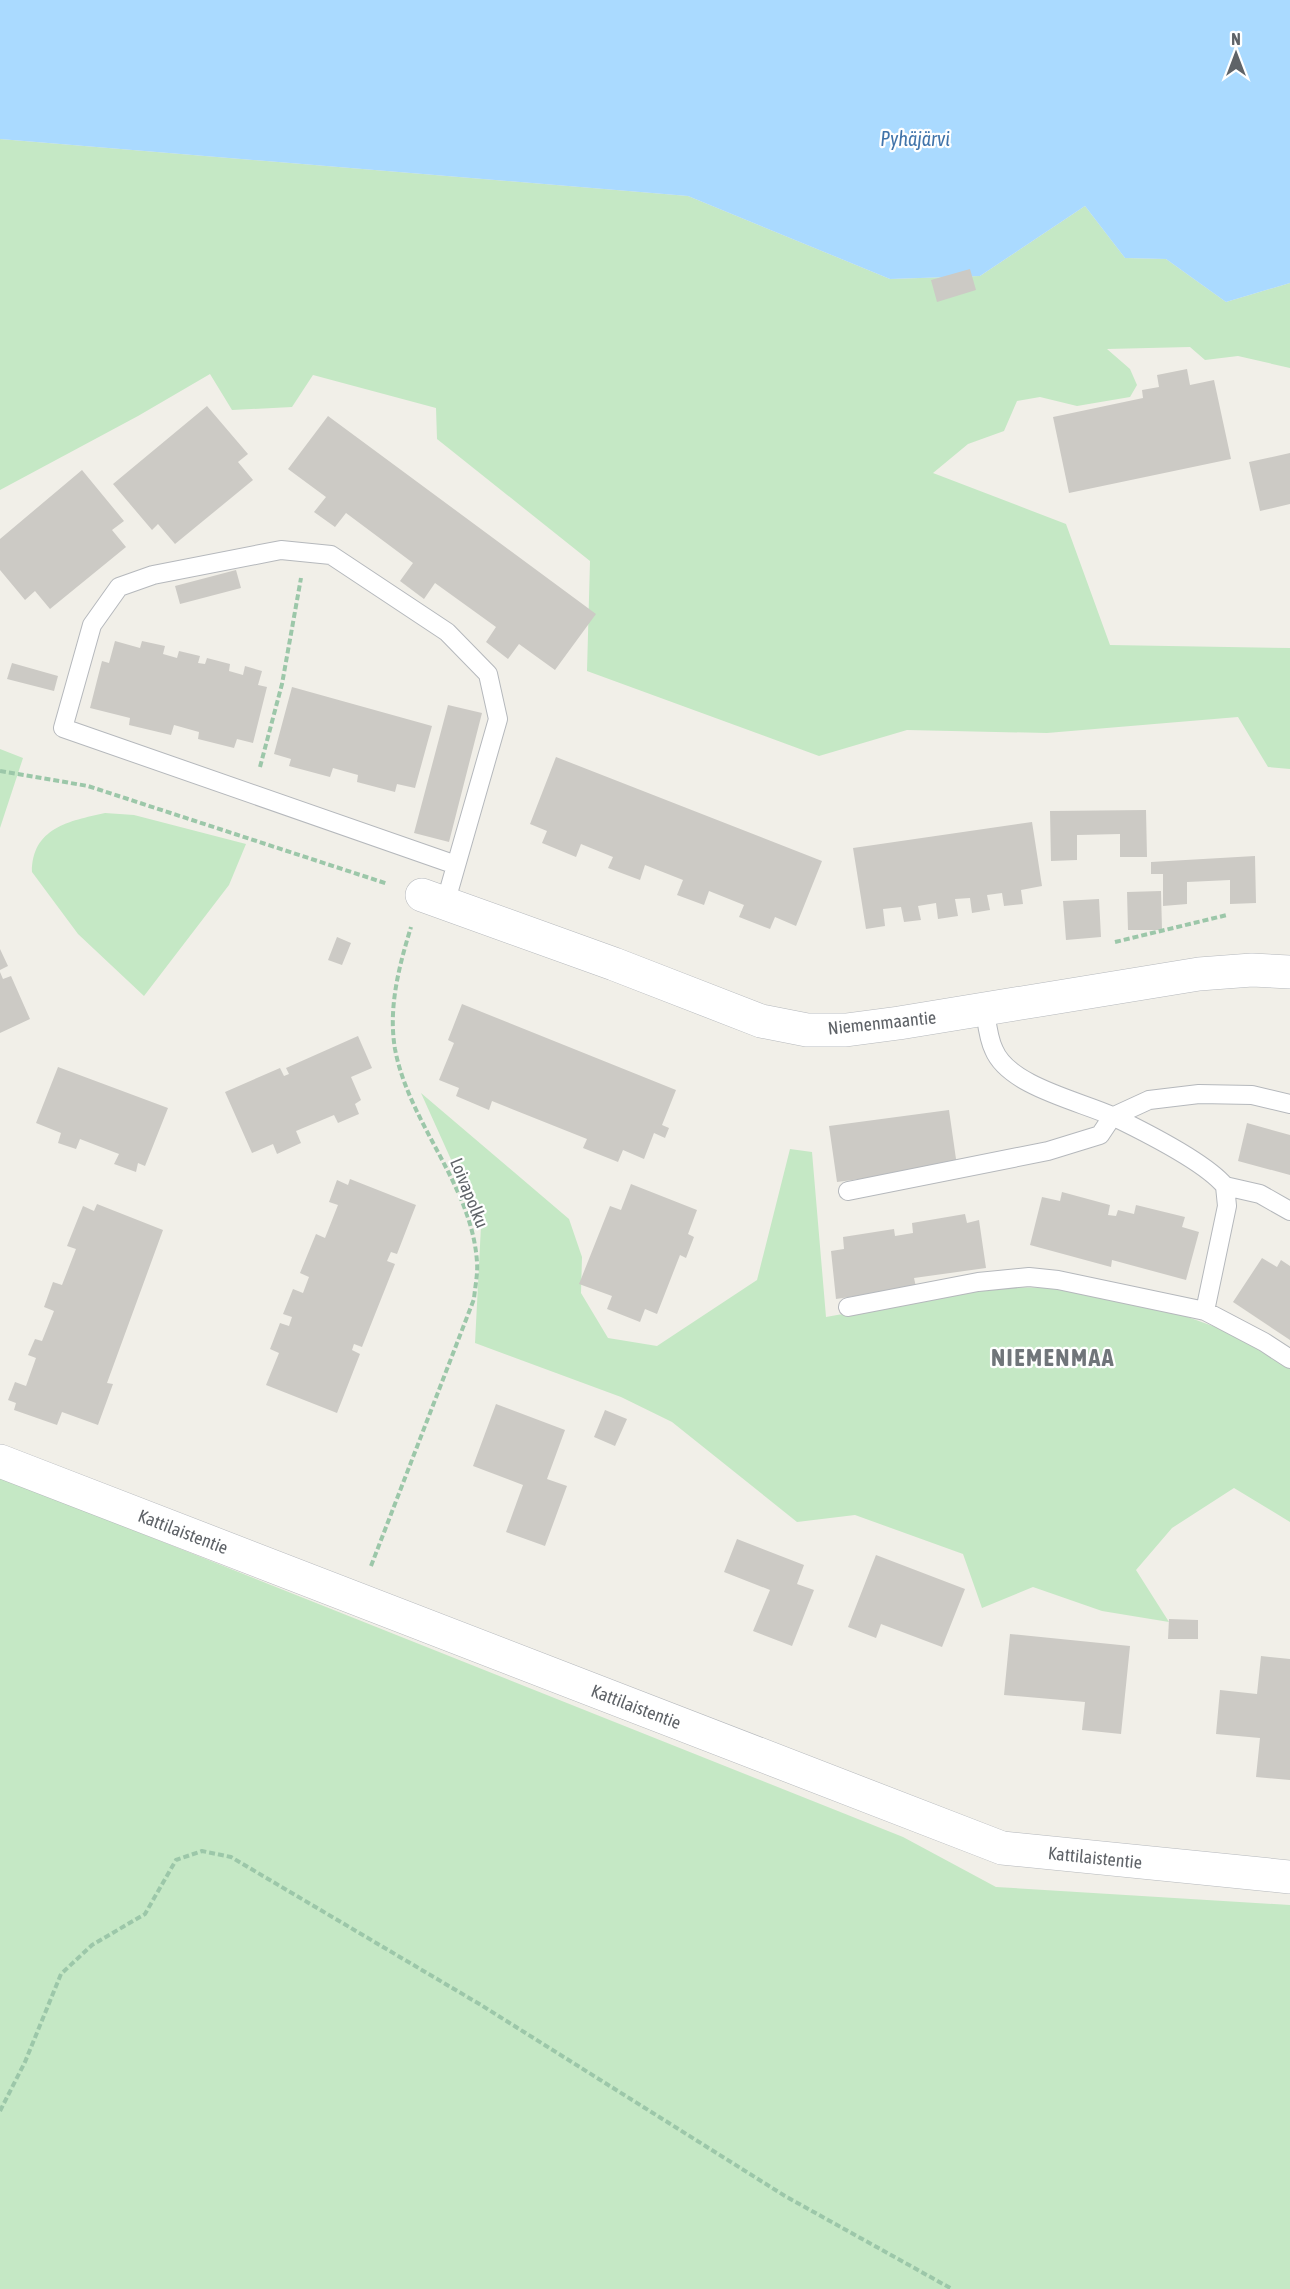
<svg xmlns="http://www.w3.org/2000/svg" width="1290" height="2289" font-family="'Asap Condensed',sans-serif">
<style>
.green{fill:#c5e8c5}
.water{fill:#aadaff}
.building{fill:#cccac5}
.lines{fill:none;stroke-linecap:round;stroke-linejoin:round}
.service-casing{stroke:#b5b8bc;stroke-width:20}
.minor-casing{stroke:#b5b8bc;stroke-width:34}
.path{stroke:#9cc7a9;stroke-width:4;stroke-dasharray:6 3;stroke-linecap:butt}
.service{stroke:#fff;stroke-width:18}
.minor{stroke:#fff;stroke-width:33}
.labels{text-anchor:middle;stroke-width:4.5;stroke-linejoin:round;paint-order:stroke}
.street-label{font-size:18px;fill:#5f6368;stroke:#fff}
.water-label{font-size:20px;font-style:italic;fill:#4174aa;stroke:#fff}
.district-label{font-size:24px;font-weight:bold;letter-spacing:1.5px;fill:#70757a;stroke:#fff}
</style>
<rect width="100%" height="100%" fill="#f1efe8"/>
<path class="green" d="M0,139L688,196L890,279L980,276L1085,206L1125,258L1166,259L1226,302L1290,283V368L1238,356L1205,360L1190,347L1107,349L1130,369L1137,385L1130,397L1077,406L1040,397L1017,401L1004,431L968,444L933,473L1066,524L1110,645L1290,648V769L1268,767L1238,717L1047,733L907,730L819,756L587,671L590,561L437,439L436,408L313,375L292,407L232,410L210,374L138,416L0,490Z
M0,749L23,758L0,828Z
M105,813L134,815L246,844L229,885L144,996L78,934L32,872C32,828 69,821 105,813Z
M421,1093L569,1219L582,1257L581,1293L608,1338L657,1346L757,1280L790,1149L812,1152L826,1317L992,1287L1064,1288L1157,1306L1249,1339L1290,1367V1522L1234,1488L1172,1528L1136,1570L1169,1622L1102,1611L1033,1587L982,1608L963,1554L855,1515L797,1522L672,1422L621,1397L475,1343L481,1226Z
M0,1477L903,1837L996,1887L1290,1905V2289H0Z"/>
<path class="water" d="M0,0H1290V283L1226,302L1166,259L1125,258L1085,206L980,276L890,279L688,196L0,139Z"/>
<path class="building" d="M970,269L976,290L937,302L931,280Z
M1187,369L1190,385L1214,380L1231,459L1069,493L1053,417L1143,398L1142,390L1159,387L1157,375Z
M207,406L248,454L238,462L253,480L175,544L158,524L152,530L113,484Z
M328,416L596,614L555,670L519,644L508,659L486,642L496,627L435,583L424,599L400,581L413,563L346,513L335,527L314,512L326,497L288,469Z
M1290,453V504L1260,511L1249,462Z
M82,470L124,521L112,530L126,547L50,609L35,591L25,600L0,570V539Z
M236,570L241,588L180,604L175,586Z
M115,641L140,648L142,641L165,646L163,654L177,658L179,651L200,656L198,663L205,664L207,658L230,664L229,671L243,675L245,666L262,671L258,685L267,687L253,743L237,739L234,748L198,739L199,732L174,725L171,735L129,725L130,718L90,708L102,661L109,663Z
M12,663L58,676L54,691L7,679Z
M292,687L432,726L415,788L397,784L395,792L357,782L358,775L333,768L330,777L289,766L291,759L274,754Z
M448,705L482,713L449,842L414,833Z
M556,757L822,861L796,926L775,917L770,929L739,917L744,905L709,891L704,905L677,895L683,880L645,865L640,880L608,868L613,857L581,844L576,857L542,843L547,831L530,824Z
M1146,810L1147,857H1120V834L1077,835V860L1051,861L1050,811Z
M1032,822L1042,886L1021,890L1023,904L1004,906L1002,893L987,895L990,910L972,913L970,898L955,899L958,916L938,919L936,903L918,906L921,920L904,922L901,907L883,909L885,926L866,929L853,848Z
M1255,856L1256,903L1230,904V880L1187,882V904L1163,906V874H1151V862Z
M1161,891L1162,930H1128L1127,892Z
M1099,899L1101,937L1066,940L1063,901Z
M337,937L351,943L342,965L328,960Z
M0,949L8,966L0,970Z
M0,972L3,979L11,976L30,1019L0,1033Z
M462,1004L676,1090L662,1125L669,1128L665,1138L654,1133L644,1159L623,1150L618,1162L583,1148L587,1139L492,1101L489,1110L456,1096L459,1088L439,1080L454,1043L448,1040Z
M358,1036L372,1068L351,1077L361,1100L355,1104L359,1114L338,1123L334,1115L296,1131L301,1143L277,1154L273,1144L252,1153L225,1092L280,1068L284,1076L289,1074L286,1068Z
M58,1067L168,1108L145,1166L138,1163L136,1172L114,1164L119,1154L80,1139L76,1149L58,1143L61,1133L36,1123Z
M949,1110L957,1166L837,1182L829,1126Z
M1247,1123L1290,1135V1175L1238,1161Z
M350,1179L416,1205L397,1254L391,1252L387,1261L395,1264L362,1347L354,1344L352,1350L360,1354L337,1413L266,1385L279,1353L270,1349L280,1323L289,1326L292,1317L283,1314L293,1289L303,1293L309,1277L300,1273L316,1234L325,1238L338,1205L329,1202L337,1180L348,1185Z
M631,1184L697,1210L688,1234L694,1237L686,1258L680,1255L657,1314L645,1309L640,1322L607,1309L612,1296L579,1284L610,1206L621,1210Z
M1062,1192L1110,1205L1108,1215L1116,1216L1118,1210L1134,1214L1136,1205L1185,1217L1182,1227L1199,1232L1186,1280L1112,1260L1111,1267L1030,1245L1042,1197L1060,1201Z
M97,1204L163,1230L107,1383L113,1384L98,1425L62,1412L57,1425L14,1410L16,1403L8,1400L15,1382L26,1386L36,1358L28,1355L35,1339L42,1341L54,1311L44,1307L53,1282L62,1285L76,1249L67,1246L83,1206L94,1211Z
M965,1214L967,1223L979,1220L986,1268L914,1278L916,1287L836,1299L831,1251L844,1249L843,1237L894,1229L895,1236L913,1233L912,1223Z
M1262,1258L1277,1267L1281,1260L1290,1266V1340L1233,1302Z
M496,1404L565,1430L547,1479L567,1486L545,1546L506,1532L523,1485L473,1466Z
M605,1410L627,1419L615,1446L594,1437Z
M737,1539L804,1565L797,1584L814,1590L792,1646L753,1631L770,1590L724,1572Z
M876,1555L965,1589L942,1647L881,1624L876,1638L848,1627Z
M1169,1619L1198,1620V1639H1168Z
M1010,1634L1130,1646L1121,1734L1082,1730L1085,1702L1004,1695Z
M1261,1656L1290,1659V1780L1256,1777L1260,1738L1216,1734L1220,1690L1257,1694Z"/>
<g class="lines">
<defs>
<path id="service" d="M445,904L498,719L488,674L447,632L331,555L281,550L153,575L119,587L92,625L63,728L456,865
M985,1010C987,1023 988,1038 994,1050C1009,1086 1079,1101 1112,1116C1141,1130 1205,1162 1225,1186L1227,1206L1205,1311
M1225,1186L1260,1194L1290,1211
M848,1191L1048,1151L1100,1135L1112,1117L1149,1100L1199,1094L1252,1095L1290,1104
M848,1307L978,1282L1029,1277L1058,1280L1205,1311L1264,1342L1290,1359"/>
<path id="minor" d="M422,895L614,964L761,1021L807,1030H846L899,1023L1199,974L1252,970L1290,972
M0,1461L1002,1848L1290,1877"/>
</defs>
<use href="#service" class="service-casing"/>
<use href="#minor" class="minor-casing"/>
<path class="path" d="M260,767L282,684L301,578
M0,771L88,786L388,884
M1115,942L1227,915
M371,1566L474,1299C475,1287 478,1274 477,1262C472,1185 409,1124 395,1049C388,1008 399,966 411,927
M0,2111L25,2062L61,1974L92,1945L145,1914L176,1860L202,1851L231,1857L481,2005L785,2196L952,2289"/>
<use href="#service" class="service"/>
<use href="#minor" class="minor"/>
</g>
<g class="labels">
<g class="street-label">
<text transform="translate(882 1023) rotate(-6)" y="6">Niemenmaantie</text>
<text transform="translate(469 1193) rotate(68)" y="6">Loivapolku</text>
<text transform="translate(183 1532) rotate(21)" y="6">Kattilaistentie</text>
<text transform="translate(636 1707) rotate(21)" y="6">Kattilaistentie</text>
<text transform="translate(1095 1858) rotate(6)" y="6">Kattilaistentie</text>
</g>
<g class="water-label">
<text x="915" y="146">Pyhäjärvi</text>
</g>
<g class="district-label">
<text x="1053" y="1366">NIEMENMAA</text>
</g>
</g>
<g transform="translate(1236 54)" stroke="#ffffff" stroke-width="4.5" paint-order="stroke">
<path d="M0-4.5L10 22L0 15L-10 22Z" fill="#5f6368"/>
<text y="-9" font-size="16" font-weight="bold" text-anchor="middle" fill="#5f6368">N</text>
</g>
</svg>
